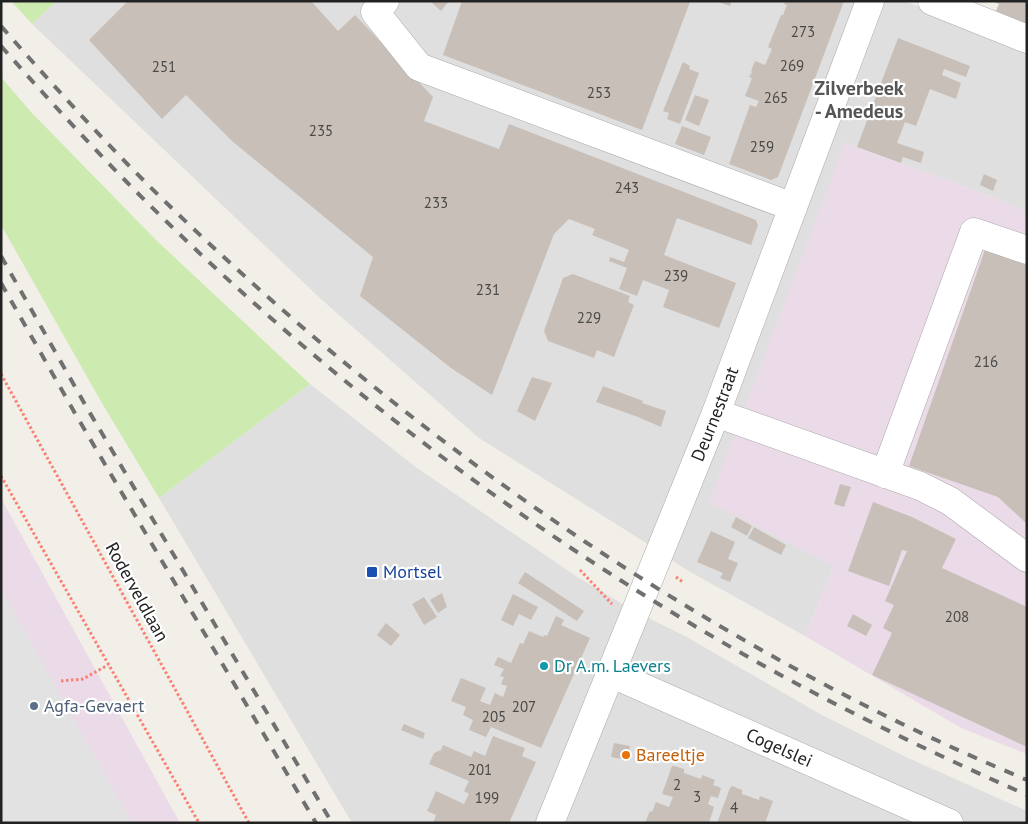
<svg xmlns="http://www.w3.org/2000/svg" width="1028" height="824" font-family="'PT Sans',sans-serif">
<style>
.residential{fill:#e0dfdf}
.industrial{fill:#ebdbe8}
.grass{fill:#cdebb0}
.parking{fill:#e2e2e2}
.building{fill:#c7bfb8}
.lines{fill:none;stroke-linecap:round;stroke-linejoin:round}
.minor-casing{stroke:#a9a9a9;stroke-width:29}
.path{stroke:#fa8072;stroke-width:3;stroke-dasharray:2.5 2.5;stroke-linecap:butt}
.minor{stroke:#fff;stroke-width:28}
.rail{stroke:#707070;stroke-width:4;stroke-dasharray:10 10;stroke-linecap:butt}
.transit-dot{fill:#1a4fb4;stroke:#fff;stroke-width:2}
.culture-dot{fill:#0f9aa8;stroke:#fff;stroke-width:2}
.service-dot{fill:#5c6f8a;stroke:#fff;stroke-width:2}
.food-dot{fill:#e8710a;stroke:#fff;stroke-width:2}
.labels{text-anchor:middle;stroke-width:4.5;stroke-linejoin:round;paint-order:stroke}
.number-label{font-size:15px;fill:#4b4948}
.street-label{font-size:18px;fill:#222;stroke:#fff}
.transit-label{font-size:18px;fill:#164399;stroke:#fff;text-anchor:start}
.culture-label{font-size:18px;fill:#0d838f;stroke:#fff;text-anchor:start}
.service-label{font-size:18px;fill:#4e5e75;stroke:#fff;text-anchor:start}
.food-label{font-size:18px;fill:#c56008;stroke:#fff;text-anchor:start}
.quarter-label{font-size:20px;font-weight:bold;fill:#555;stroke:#fff}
</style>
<rect width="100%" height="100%" fill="#f2efe9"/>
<path class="residential" d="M57,1H905L1027,49V212L985,194L845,143L834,566L805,636L685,569L651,546L479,438L322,300L32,24Z
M310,384L417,468L576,576L634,611L685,636L822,715L908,758L1027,811V823H352L159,498Z"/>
<path class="industrial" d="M845,143L985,194L1027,212V754L961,728L805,636L834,566L709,502Z
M1,498L180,823H1Z"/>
<path class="grass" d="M11,1H57L32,24Z
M1,77L31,112L156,240L310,384L159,498L103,405L1,225Z"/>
<path class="parking" d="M1,589L132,823H1Z"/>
<path class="building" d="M128,1H311L338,31L355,15L433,97L424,121L499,149L509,124L756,220L758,225L751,245L677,218L664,255L736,283L719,328L663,307L669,290L643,280L637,296L619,289L627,268L609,261L610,257L624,262L629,250L592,235L595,229L569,219L554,234L492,395L451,368L360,296L373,257L232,141L186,95L162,119L89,40Z
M430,1H449L441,11Z
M462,1H683L690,2L642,130L443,55Z
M715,1H732L730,6Z
M785,1H844L778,177L771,180L729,164L750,105L756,107L759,101L745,96L752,78L749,77L752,72L751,71L755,61L765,65L772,49L768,47L781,15H783L787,5L784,4Z
M992,1H1027V24L996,11L999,4Z
M898,38L970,66L966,77L944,69L942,75L961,83L956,99L930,89L916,126L905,122L897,143L924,152L921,163L903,157L901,163L857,147Z
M683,62L690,66L689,69L699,73L680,124L667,119L669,113L663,111Z
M695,95L709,100L699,126L685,120Z
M682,126L711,137L704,155L675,144Z
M984,174L997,180L993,191L980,185Z
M987,244L1027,258V524L998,497L909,466Z
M573,274L630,296L628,302L634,305L614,357L597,350L594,358L548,341L544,331L563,278Z
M532,377L552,383L535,421L517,411Z
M603,386L643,401L642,403L666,411L661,427L638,417L596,402Z
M840,484L851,487L844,507L834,504Z
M873,502L912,517L956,539L942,568L1027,607V747L872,675L892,633L883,628L894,605L885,601L907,551L902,550L889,586L848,571Z
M736,517L752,526L747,536L731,527Z
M754,527L786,545L781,555L748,538Z
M711,531L735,542L728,559L738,563L730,582L720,578L723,573L697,562Z
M525,572L584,611L577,621L518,583Z
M442,593L447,607L438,613L430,600Z
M513,594L538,607L531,620L519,614L513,626L501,620Z
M424,597L437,617L424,625L412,604Z
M853,614L872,625L866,636L847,626Z
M556,616L564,620L561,625L590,638L541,748L491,727L486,737L469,730L473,720L463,715L466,707L451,701L461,678L486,688L480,701L490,705L495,693L503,697L507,686L501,684L504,677L500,676L504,669L494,665L498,657L511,663L520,643L523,644L529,631L543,637L544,635L547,636Z
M386,623L400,635L391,646L377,635Z
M404,724L425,733L423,739L401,730Z
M493,736L525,748L522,756L536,762L509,823H433L436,815L427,811L436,791L464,804L469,794L464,791L469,781L429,764L434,753L441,750L443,745L471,757L474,751L485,756Z
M614,743L630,746L627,760L611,757Z
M672,766H674L684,769V773L701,779L702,775L715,780L713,785L721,788L718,798L711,796L708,804L714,807L709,823H645L650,811L652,812L656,802L669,807L673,797L662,794Z
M732,786L742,790V794L759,800L760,796L773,801L765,823H717L730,788Z"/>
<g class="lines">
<defs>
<g id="minor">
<path d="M385,1L375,12L419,67L793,207"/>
<path d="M932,1L1027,39"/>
<path d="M716,413L920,486L950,501L1027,558"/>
<path d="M885,474L974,232L1027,250"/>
<path id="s1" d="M610,673L949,823"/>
<path id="s2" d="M550,823L716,413L870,1"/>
</g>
</defs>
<use href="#minor" class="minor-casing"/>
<path class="path" d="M1,374L249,823
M1,476L199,823
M580,570L612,604
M676,577L684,583
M61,681L83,679L108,665"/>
<use href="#minor" class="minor"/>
<path class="rail" d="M1,26C58,91 116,155 178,214C386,414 622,584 880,713C928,737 977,759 1027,780
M1,46C55,107 110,167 169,224C335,385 522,526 722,642C820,699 923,749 1027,795
M1,256L87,408L332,823
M1,283L76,415L316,823"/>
</g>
<rect class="transit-dot" x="366" y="566" width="12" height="12" rx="2.5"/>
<circle class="culture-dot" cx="544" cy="666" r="5"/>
<circle class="service-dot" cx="34" cy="706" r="5"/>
<circle class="food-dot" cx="626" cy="755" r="5"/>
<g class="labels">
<g class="number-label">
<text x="803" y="37">273</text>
<text x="792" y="71">269</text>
<text x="164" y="72">251</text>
<text x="599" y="98">253</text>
<text x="776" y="103">265</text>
<text x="321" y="136">235</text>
<text x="762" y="152">259</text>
<text x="627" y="193">243</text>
<text x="436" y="208">233</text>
<text x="676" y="281">239</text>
<text x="488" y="295">231</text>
<text x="589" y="323">229</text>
<text x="986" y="367">216</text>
<text x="957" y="622">208</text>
<text x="524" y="712">207</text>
<text x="494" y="722">205</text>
<text x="480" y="775">201</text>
<text x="677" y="790">2</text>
<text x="697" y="802">3</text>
<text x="487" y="803">199</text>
<text x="734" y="813">4</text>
</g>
<g class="street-label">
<text dy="6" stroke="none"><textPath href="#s2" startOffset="441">Deurnestraat</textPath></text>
<text transform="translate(137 592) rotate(61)" y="6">Roderveldlaan</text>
<text dy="6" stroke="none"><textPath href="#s1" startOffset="185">Cogelslei</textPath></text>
</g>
<g class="transit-label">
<text x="383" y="578">Mortsel</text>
</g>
<g class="culture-label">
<text x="554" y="672">Dr A.m. Laevers</text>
</g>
<g class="service-label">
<text x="44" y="712">Agfa-Gevaert</text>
</g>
<g class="food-label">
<text x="636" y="761">Bareeltje</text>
</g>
<g class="quarter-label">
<text x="859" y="95">Zilverbeek<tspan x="859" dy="23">- Amedeus</tspan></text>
</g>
</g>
<rect width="1028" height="824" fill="none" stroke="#222222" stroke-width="5"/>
</svg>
